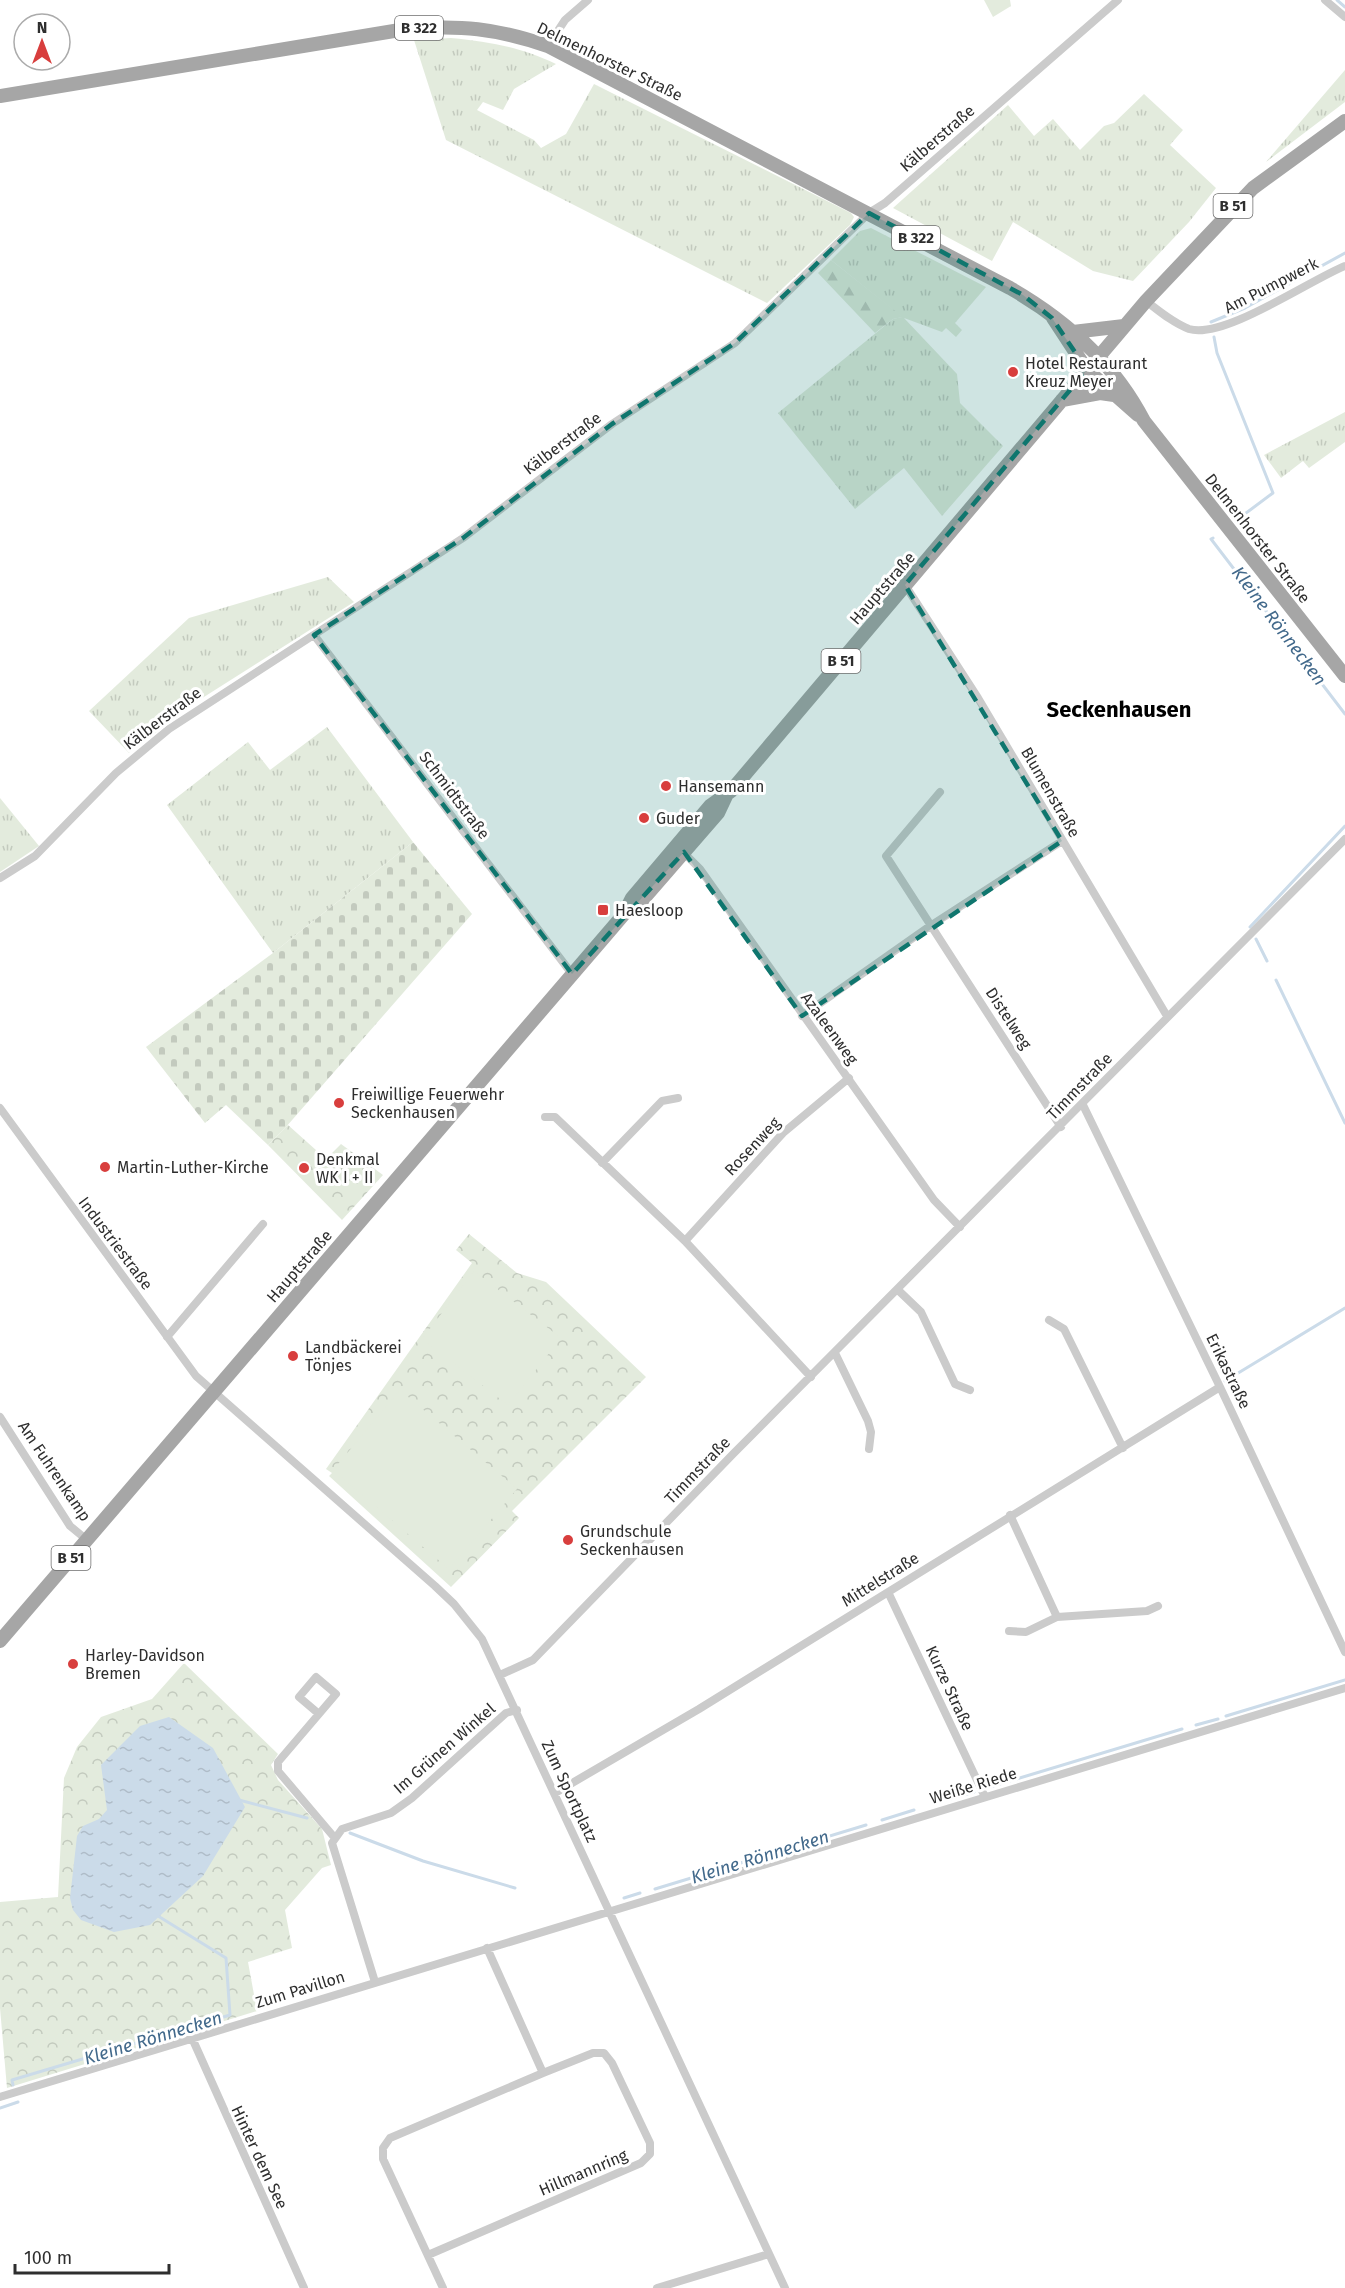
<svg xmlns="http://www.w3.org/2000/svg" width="1345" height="2288" font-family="'Fira Sans',sans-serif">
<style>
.grass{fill:url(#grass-tufts)}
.forest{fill:url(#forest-firs)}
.cemetery{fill:url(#cemetery-stones)}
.park{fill:url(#park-crowns)}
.pitch{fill:#e3ebdd}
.water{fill:url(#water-ripples)}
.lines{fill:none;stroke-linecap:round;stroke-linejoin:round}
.stream{stroke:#cbdbe9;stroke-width:3}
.street{stroke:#cbcbcb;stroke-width:8}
.primary{stroke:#a6a6a6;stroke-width:14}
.marked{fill:#0f766e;fill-opacity:0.2;stroke:#0f766e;stroke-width:4.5;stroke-dasharray:12 8;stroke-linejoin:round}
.poi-dot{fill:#d83e3d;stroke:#fff;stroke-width:2}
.labels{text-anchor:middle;stroke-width:6;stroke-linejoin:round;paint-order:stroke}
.shield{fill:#fff;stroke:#6d6d6d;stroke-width:1.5}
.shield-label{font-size:15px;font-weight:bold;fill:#2e2e2e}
.street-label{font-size:16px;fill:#2e2e2e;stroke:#fff}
.poi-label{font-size:16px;fill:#2e2e2e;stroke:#fff;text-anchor:start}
.water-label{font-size:18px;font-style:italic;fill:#42698b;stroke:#fff}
.district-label{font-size:22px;font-weight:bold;fill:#000;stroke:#fff}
</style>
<defs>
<pattern id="grass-tufts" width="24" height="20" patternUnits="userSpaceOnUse" patternTransform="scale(1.5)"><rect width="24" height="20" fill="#e3ebdd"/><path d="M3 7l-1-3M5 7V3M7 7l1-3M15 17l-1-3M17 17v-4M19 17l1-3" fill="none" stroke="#c3cabe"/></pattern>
<pattern id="forest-firs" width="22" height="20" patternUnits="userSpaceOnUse" patternTransform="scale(1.5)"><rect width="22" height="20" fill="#e3ebdd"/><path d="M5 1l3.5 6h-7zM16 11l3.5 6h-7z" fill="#c3cabe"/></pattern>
<pattern id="cemetery-stones" width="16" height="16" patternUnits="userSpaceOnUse" patternTransform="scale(1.5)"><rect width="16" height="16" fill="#e3ebdd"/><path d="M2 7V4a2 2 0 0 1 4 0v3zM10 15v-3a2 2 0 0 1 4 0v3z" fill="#c3cabe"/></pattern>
<pattern id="park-crowns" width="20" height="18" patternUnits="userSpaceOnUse" patternTransform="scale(1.5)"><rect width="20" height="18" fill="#e3ebdd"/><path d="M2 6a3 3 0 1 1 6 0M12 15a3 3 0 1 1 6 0" fill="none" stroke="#c3cabe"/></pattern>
<pattern id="water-ripples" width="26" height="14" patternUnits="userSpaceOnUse" patternTransform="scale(1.5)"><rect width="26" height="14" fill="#cbdbe9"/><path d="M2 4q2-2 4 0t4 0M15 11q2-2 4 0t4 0" fill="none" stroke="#afbcc8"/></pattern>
</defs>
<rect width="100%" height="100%" fill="#fff"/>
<path class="grass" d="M984,0H1010L1011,6L993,17Z
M451,38C491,42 520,47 556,64L514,89L503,110L483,102L477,110L534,140L541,148L566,134L594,84L851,213L854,217L850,225L767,303L446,140L414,40Z
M1345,70V102L1266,162Z
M1144,94L1183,130L1170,145L1216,188L1189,222L1133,281L1093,271L1013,222L992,261L893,208L1008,105L1034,136L1053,119L1080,150L1104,126L1114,123Z
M871,228L986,287L955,323L962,330L956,337L946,328L942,332L904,318L957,374L960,403L1003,446L942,516L904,468L855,509L778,413L893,319L902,317L831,260L860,231Z
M1345,412V442L1309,468L1303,461L1281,478L1264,455Z
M328,577L354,602L196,702L129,753L89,711L189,618Z
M327,727L413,842L273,953L167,805L248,742L270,770Z
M0,798L39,846L0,872Z"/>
<path class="forest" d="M831,260L903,317L893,319L875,333L818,273Z"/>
<path class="cemetery" d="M413,842L472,914L286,1127L268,1145L226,1105L205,1123L146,1047L273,953Z"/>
<path class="park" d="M288,1125L326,1159L341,1144L383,1175L342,1220L268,1145Z
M469,1234L517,1273L546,1282L646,1377L512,1511L519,1518L451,1587L329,1476L332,1473L326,1469L472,1263L456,1250Z
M184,1663L278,1754L271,1765L278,1780L322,1829L331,1865L322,1868L285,1910L292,1948L248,1962L257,2011L7,2088L0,2008V1902L58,1897L64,1778L77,1747L101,1717L152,1699Z"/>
<path class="pitch" d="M474,1271L561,1338L508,1405L422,1339Z
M400,1390L517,1489L449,1569L333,1470Z"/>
<path class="water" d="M169,1717L213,1748L245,1807L203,1876L150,1925L114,1932L81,1920L73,1910L70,1898L77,1836L83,1826L99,1819L107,1810L101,1765L140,1726Z"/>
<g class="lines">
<path class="stream" d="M1337,0L1345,7
M1211,322L1245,308L1345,253
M1214,337L1217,353L1273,493L1238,519
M1213,538L1211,539L1345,714
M1250,927L1345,826
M1256,939L1267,961
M1276,980L1345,1123
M1225,1381L1345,1308
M1226,1716L1345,1680
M1196,1725L1218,1719
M990,1787L1182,1729
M239,1800L307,1818
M947,1800L974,1792
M882,1820L914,1810
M350,1833L423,1861L515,1888
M655,1889L866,1825
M624,1898L640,1893
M13,2085L12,2080L230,2015L226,1958L158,1916
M0,2108L18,2102"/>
<path class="street" d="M1325,0L1345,17
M548,46L565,20L588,0
M1146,301C1159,311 1173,323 1189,329C1223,340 1310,280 1345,266
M905,585L978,698L1167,1016
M314,635L572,974
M940,792L886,856L1061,1127
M680,849L700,869L934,1200L960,1227
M0,878L35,856L116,773L169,729L463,538L612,424L735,343L869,213L885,203L1118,0
M802,1016L930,926L1062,841
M1083,1105L1220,1387L1345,1652
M0,1108L196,1376L435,1586L454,1604L482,1639L785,2288
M545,1117H555L685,1241L811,1377
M602,1163L662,1101L678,1098
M685,1241L783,1133L849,1078
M898,1290L921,1312L955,1384L970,1390
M1049,1320L1064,1329L1123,1448
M167,1337L263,1224
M835,1353L868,1421L871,1432L869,1449
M0,1417L70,1526L87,1540
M888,1592L985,1797
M1057,1617L1147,1611L1158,1606
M1009,1631L1026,1632L1057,1617L1010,1515
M500,1675L533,1660L734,1453L1345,839
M319,1714L299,1697L316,1677L336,1694L278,1762V1771L334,1837
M555,1793L699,1709L1220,1387
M375,1982L332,1843L342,1829L391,1813L412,1798L506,1713L517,1710
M192,2038L304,2288
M0,2097L1345,1688
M428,2255L641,2163L650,2154V2143L612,2063L604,2053H593L543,2073
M443,2288L383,2159V2148L390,2138L543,2073L487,1948
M657,2288L769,2254"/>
<path class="primary" d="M0,96L406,29C461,25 495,28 548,46L1010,288C1066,320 1114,363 1144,421L1345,676
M1053,318L1087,370L1138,415
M1073,332L1124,326
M1062,400L1100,393L1114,395
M625,912L632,898L710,806L731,791L1146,301L1253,188L1345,121
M0,1641L613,927L624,914L639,904L718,813L726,796"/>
</g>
<path class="marked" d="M869,213L1023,295L1052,318L1087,370L905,585L1062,841L802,1016L684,852L572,974L314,635L463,538L612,424L735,343Z"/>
<g class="poi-dot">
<circle cx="1013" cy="372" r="6"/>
<circle cx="666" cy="786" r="6"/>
<circle cx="644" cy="818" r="6"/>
<rect x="597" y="904" width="12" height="12" rx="3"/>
<circle cx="339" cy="1103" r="6"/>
<circle cx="105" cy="1167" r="6"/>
<circle cx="304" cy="1168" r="6"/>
<circle cx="293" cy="1356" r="6"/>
<circle cx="568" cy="1540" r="6"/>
<circle cx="73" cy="1664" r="6"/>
</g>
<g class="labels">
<g class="shield">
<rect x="395" y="16" width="48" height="24" rx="4.5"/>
<rect x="1213.5" y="194" width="39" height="24" rx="4.5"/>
<rect x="892" y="226" width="48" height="24" rx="4.5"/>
<rect x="821.5" y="649" width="39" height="24" rx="4.5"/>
<rect x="51.5" y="1546" width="39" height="24" rx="4.5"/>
</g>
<g class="shield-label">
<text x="419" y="33">B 322</text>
<text x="1233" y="211">B 51</text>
<text x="916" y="243">B 322</text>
<text x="841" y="666">B 51</text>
<text x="71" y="1563">B 51</text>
</g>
<g class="street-label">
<text transform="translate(610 61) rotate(26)" y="6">Delmenhorster Straße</text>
<text transform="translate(937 138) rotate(-41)" y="6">Kälberstraße</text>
<text transform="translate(1271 285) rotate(-27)" y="6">Am Pumpwerk</text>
<text transform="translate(562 443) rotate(-37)" y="6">Kälberstraße</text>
<text transform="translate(1258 538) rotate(52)" y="6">Delmenhorster Straße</text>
<text transform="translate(882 588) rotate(-49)" y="6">Hauptstraße</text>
<text transform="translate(162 718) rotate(-37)" y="6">Kälberstraße</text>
<text transform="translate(1051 792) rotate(60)" y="6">Blumenstraße</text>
<text transform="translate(455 795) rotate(53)" y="6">Schmidtstraße</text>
<text transform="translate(1009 1018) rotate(57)" y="6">Distelweg</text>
<text transform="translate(830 1028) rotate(54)" y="6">Azaleenweg</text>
<text transform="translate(1079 1086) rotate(-46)" y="6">Timmstraße</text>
<text transform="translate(752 1146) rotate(-47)" y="6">Rosenweg</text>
<text transform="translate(116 1243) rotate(53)" y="6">Industriestraße</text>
<text transform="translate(299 1266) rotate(-49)" y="6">Hauptstraße</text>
<text transform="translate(1229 1371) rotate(64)" y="6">Erikastraße</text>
<text transform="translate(697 1470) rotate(-46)" y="6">Timmstraße</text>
<text transform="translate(55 1471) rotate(56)" y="6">Am Fuhrenkamp</text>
<text transform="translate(880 1579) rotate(-32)" y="6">Mittelstraße</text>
<text transform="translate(950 1688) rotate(65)" y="6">Kurze Straße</text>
<text transform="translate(444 1748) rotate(-41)" y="6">Im Grünen Winkel</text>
<text transform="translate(973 1785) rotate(-17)" y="6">Weiße Riede</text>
<text transform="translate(570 1791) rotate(65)" y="6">Zum Sportplatz</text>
<text transform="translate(300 1989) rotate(-17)" y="6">Zum Pavillon</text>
<text transform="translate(260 2157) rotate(65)" y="6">Hinter dem See</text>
<text transform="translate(583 2172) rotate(-23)" y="6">Hillmannring</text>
</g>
<g class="poi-label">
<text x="1025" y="369">Hotel Restaurant<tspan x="1025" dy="18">Kreuz Meyer</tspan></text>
<text x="678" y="792">Hansemann</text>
<text x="656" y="824">Guder</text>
<text x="615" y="916">Haesloop</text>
<text x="351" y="1100">Freiwillige Feuerwehr<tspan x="351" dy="18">Seckenhausen</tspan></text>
<text x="316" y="1165">Denkmal<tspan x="316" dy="18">WK I + II</tspan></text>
<text x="117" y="1173">Martin-Luther-Kirche</text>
<text x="305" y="1353">Landbäckerei<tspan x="305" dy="18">Tönjes</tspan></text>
<text x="580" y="1537">Grundschule<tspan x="580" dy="18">Seckenhausen</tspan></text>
<text x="85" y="1661">Harley-Davidson<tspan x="85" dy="18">Bremen</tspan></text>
</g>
<g class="water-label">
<text transform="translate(1279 626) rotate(53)" y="6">Kleine Rönnecken</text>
<text transform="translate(760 1857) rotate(-17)" y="6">Kleine Rönnecken</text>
<text transform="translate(153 2038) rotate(-17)" y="6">Kleine Rönnecken</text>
</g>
<g class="district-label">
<text x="1119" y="717">Seckenhausen</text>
</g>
</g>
<g transform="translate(42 42)"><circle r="28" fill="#ffffff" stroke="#ababab" stroke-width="1.5"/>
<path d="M0-4.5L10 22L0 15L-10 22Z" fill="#d83e3d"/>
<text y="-9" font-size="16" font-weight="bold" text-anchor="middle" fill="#2e2e2e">N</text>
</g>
<path d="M15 2264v9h154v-9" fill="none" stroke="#2e2e2e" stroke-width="3"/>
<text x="24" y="2264" font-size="18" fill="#2e2e2e" stroke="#ffffff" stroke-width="4.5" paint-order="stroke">100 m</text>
</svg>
